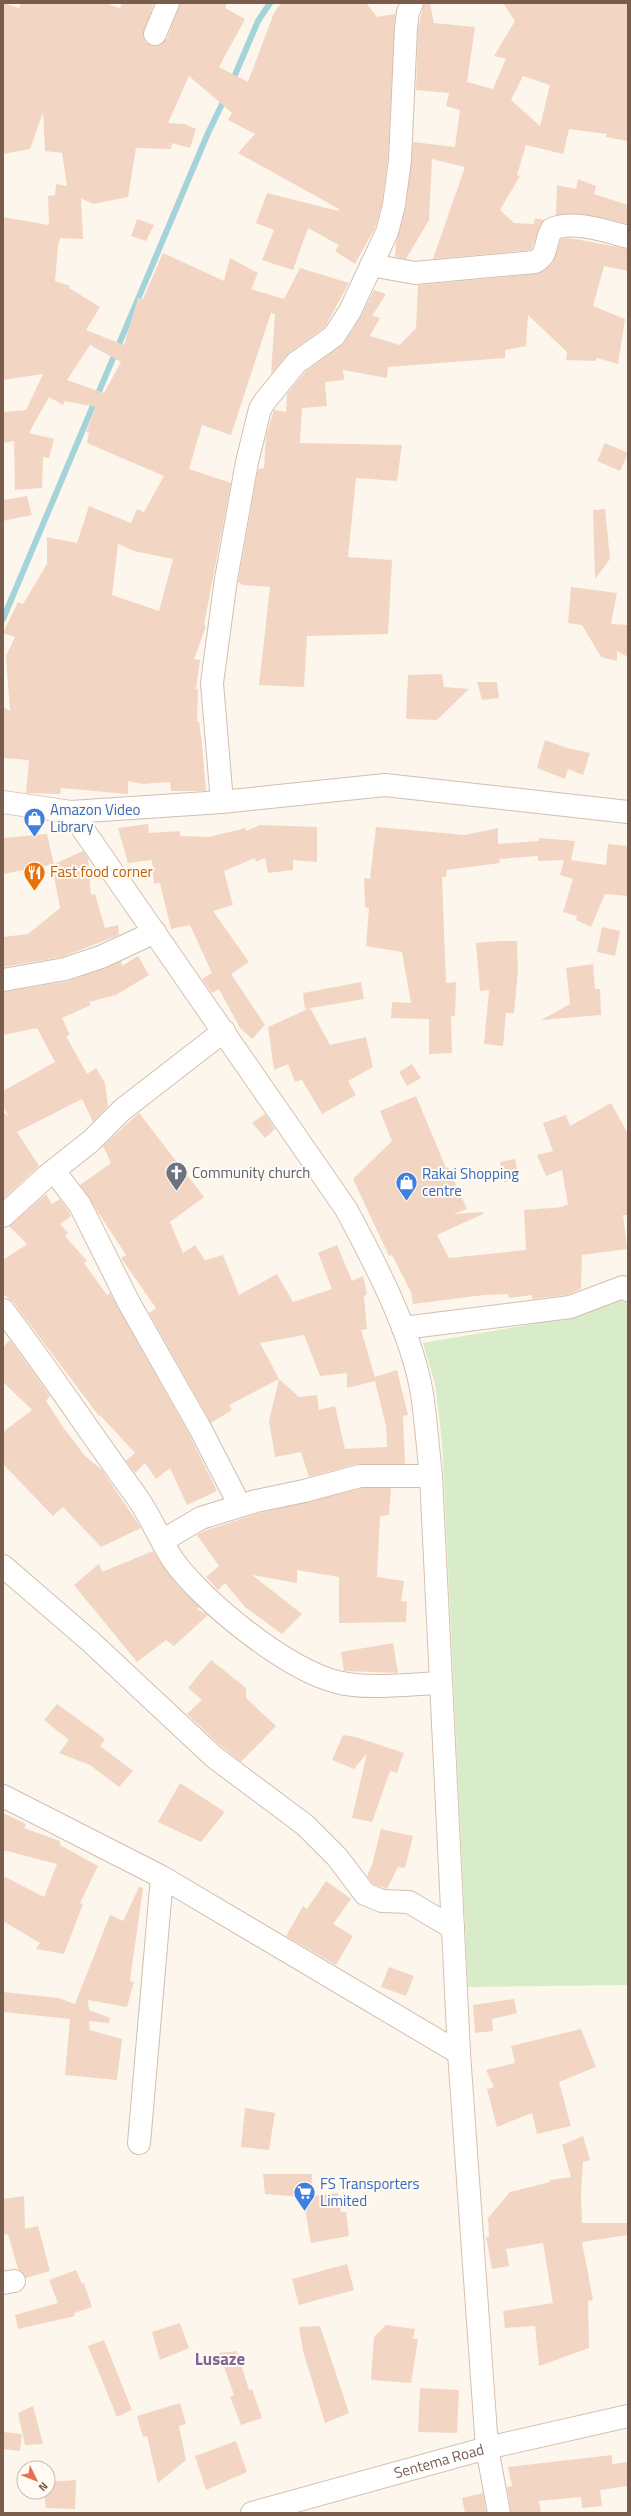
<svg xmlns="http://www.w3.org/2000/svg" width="631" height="2516" font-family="'Titillium Web',sans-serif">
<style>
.green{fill:#d8ecc9}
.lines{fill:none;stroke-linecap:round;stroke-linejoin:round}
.stream{stroke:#a5d3da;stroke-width:6}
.building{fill:#f3d5c3;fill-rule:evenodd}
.street-casing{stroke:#d1beb0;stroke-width:24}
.secondary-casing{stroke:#d6c0b0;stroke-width:24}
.street{stroke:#fff;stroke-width:22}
.secondary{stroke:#fff;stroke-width:22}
.labels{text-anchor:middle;stroke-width:4;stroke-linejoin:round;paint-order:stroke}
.shop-label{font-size:15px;fill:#366cbe;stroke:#fffaf3;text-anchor:start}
.food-label{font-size:15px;fill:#c56008;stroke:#fffaf3;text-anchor:start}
.worship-label{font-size:15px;fill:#5b616d;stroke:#fffaf3;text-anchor:start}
.street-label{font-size:15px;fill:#7a5c4d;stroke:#fffaf3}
.quarter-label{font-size:17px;font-weight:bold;fill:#846695;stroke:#fffaf3}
</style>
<rect width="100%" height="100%" fill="#fdf6ec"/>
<path class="green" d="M623,1295L628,1303V1985L468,1987L442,1441L435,1384L423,1343L574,1317Z"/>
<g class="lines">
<path class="stream" d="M232,82L258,21L270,3
M3,619L208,133L225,98"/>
</g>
<path class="building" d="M3,3L19,8L21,3H105L120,8L122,3H154L143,35L145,42L156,46L167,39L180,3H227L225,8L245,19L219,67L248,82L274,13L281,3H366L377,17L395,14L388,159L382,203L375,228L355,264L335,251L339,245L308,228L293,270L262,260L274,230L256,223L267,193L338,211L339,209L238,153L255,134L228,120L232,113L189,76L168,123L185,124L196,129L190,148L172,143L171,149L136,148L128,197L93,204L81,198L83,239L60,238L58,246L55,281L70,286L69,288L100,307L86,330L124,345L138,298L143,299L163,253L224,281L230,258L258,273L251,289L284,299L300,268L349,283L325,327L289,353L271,374L275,314L271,313L231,435L202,425L189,469L231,483L204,625L206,626L194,659L200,660L196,689H198L197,722L199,721L202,744L206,791H171L170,782L143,784L128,781V794L61,788L60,794L26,793L29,760L3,758V707L10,711L6,656L15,637L3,633L18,602L23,604L47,564V537L77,543L89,506L131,523L137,509L144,512L164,476L87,443L89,433L86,432L96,407L65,401L63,405L49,397L29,433L54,439L49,458L43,457L42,488L15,490L14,441L3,443V412L26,410L43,374L3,380V217L49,225L48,196L55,195L56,184L67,186L62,153L45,151L43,112L30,149L3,154ZM90,345L121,362L104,393L67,380ZM118,544L134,551L173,559L159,611L112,595Z
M424,3H430L434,23L475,27L467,82L493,89L506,59L494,56L515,21L503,3H628V141L606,137L607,134L569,129L563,154L526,145L517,175L520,176L500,210L514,223L534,224L535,218L544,220L531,250L433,259L465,167L432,159L429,220L406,259L395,257L396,243L406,207L413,142L455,147L460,110L446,106L449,93L416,90L418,29ZM523,76L550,85L540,126L511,100Z
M578,179L596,186L594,194L628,205V224L582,214L556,215L557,185L576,189Z
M137,219L154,225L146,241L131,236Z
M570,238L628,249V271L604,266L593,306L625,319L618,364L597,358L595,361L566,360L567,352L528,315L526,346L505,350V358L388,367L387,378L343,370L344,380L325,382L327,406L302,408L300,443L402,445L397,481L356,478L348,557L392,560L388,634L307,636L304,687L259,685L270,587L243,585L238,582L258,469L264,468L266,436L274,410L286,412L287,394L305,372L344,343L361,316L374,290L386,294L372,316L380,318L370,336L400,345L416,328L418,285L536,274L552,264L561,239Z
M605,443L628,453L620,471L597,461Z
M27,496L32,515L3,521V500Z
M605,509L610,559L595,579L593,510Z
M571,587L617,593L611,624L628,625V657L617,651V661L601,657L582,625L568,623Z
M442,674L444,687L469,689L437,720L406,719L408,675Z
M477,682H497L499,698L482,700Z
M545,740L567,748L590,753L583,775L568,769L565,779L537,768Z
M148,824L149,833L180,831V836L209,837L246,828V831L260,825L317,827V862L293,860V870L268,873L265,858L256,862L255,858L224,871L233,905L213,911L249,962L231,974L265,1025L252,1039L240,1028L219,989L212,993L202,979L212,973L190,925L171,929L160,883L154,884L152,860L128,863L118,828Z
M376,827L465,835L498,828V844L539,841V838L575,841L571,860L606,865L608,844L628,846V896L605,894L591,927L576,920L577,916L563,912L573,879L560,875L564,860L538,861V856L499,859L500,863L447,870L446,877H442L446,983L456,982L455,1016H451L452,1053L429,1054V1019L391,1018L392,1002L411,1003L402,952L366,946L369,908L365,907L364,878L370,879Z
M47,834L54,864L3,874V838Z
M83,851L88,858L91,895L95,894L105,928L118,925L119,935L62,957L3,967V937L28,934L60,908L52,865Z
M602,927L620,931L615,956L597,952Z
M499,941H517L518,970L514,1013H506L503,1046L484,1044L489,990L480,991L476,943Z
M138,956L149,975L116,995L89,1002L91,1005L62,1018L70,1035L66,1036L87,1074L96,1068L105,1083L108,1106L93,1122L82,1099L17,1132L39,1166L3,1199V1111L9,1117L3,1106V1091L55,1062L37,1028L3,1035V992L69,981L121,961L122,966Z
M593,964L595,989H600L601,1015L541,1020L570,1004L566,968Z
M361,982L364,999L305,1009L303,993Z
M310,1008L330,1045L366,1037L373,1067L348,1081L356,1095L322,1114L302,1080L295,1082L288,1064L274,1070L268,1027Z
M412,1064L421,1078L407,1086L399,1072Z
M416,1096L446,1168L448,1167L467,1209L453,1214L483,1212V1214L437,1235L449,1258L526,1250L524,1210L564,1207V1205H568L562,1170L546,1176L537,1155L553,1151L543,1123L566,1115L570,1126L611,1103L628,1134V1215H623L627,1249L582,1255L581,1289L567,1295L532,1299V1295L509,1298L508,1294L484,1295L413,1304L411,1292L392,1255L389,1256L353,1179L392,1141L380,1111Z
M139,1113L204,1197L170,1222L183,1253L195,1245L205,1260L223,1255L239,1295L277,1274L293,1302L332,1289L318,1253L337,1245L352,1281L363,1276L367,1294L364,1296L367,1329L361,1330L375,1377L397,1370L408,1415L403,1416L405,1464H357L309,1477L301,1452L275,1457L269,1421L279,1379L229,1405L232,1410L211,1423L149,1313L156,1308L121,1258L126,1255L80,1185L111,1163L103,1146ZM304,1335L320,1376L347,1373V1388L375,1381L386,1426L387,1447L345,1449L335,1406L319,1410L317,1395L299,1397L279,1379L260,1343Z
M265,1114L275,1129L265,1138L252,1123Z
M515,1159L519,1179L504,1182L500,1162Z
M46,1194L52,1204L60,1199L69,1212L71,1216L60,1224L68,1233L65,1236L87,1261L84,1263L107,1295L110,1293L190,1436L217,1491L187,1505L170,1468L156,1479L145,1463L135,1473L126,1461L135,1453L100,1415L99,1416L13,1302L3,1294V1260L27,1244L9,1226Z
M10,1340L50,1396L46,1401L63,1427L85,1456L102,1470L141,1528L101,1547L63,1507L53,1516L3,1464V1432L32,1410L3,1382V1347Z
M362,1488H391L389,1515L380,1516L377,1577L404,1581L401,1601L407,1602L406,1622L339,1623V1577L297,1570V1583L252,1575L302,1614L282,1634L245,1607L225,1583L218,1590L183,1552L206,1577L219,1566L197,1535L204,1531L259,1513Z
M153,1551L177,1585L199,1607L197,1609L208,1615L174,1646L166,1640L137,1662L74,1585L99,1564L102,1572Z
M393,1643L398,1673L344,1671L341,1652Z
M211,1660L246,1688V1698L276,1726L241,1762L222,1747L187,1714L202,1700L188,1688Z
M57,1704L105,1739L100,1746L133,1771L119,1787L90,1765L59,1753L69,1740L44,1720Z
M343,1735L356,1737L404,1753L397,1773L390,1771L372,1822L352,1818L367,1753L354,1769L332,1760Z
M180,1783L225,1812L201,1842L158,1822Z
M3,1813L26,1824L24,1828L60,1841V1845L98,1866L80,1903L83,1904L64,1954L36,1949L40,1943L3,1921V1876L44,1897L57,1864L3,1850Z
M381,1829L413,1836L405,1868L398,1867L387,1889L373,1884L367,1876L372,1865Z
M326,1881L351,1899L333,1924L353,1936L336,1965L286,1936L303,1906L307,1909Z
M139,1887L143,1888L130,1981L134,1982L127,2007L88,2000L89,2010L110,2018L109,2023L89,2021L90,2030L122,2039L117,2080L65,2075L70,2019L3,2012V1992L59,1998L75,2004L110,1915L123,1921Z
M389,1967L414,1976L406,1996L381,1987Z
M514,1999L517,2013L492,2019L493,2031L475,2033L473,2005Z
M581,2029L596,2067L559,2082L571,2126L537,2134L532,2113L497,2127L487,2089L494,2087L486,2070L515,2063L511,2046Z
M245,2108L275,2113L269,2150L241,2147Z
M583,2136L590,2160L583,2162L581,2194L582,2223H628V2235L582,2242L593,2300L588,2301L589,2348L539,2366L535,2326L505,2328L503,2311L553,2303L543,2243L506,2249L509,2266L492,2269L486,2237H489L488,2218L510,2192L550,2182V2180L571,2177L562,2145Z
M263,2174H312L311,2196L338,2193L341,2212H346L349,2236L311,2243L303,2197L265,2194Z
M24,2196L25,2229L38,2226L50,2271L26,2278L18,2269L8,2234L3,2235V2199Z
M347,2264L354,2290L299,2305L292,2279Z
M76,2270L82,2284L84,2283L92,2307L74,2313L75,2316L18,2329L15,2315L58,2303L49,2280Z
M180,2323L189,2348L160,2360L152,2332Z
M386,2325L415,2329L413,2339H418L411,2383L371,2380L374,2337Z
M320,2326L349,2413L325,2423L303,2351L299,2327Z
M104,2340L132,2410L117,2417L88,2346Z
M237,2351L249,2390L252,2389L262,2418L241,2425L230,2397L234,2395L219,2353Z
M420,2388L459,2390L457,2433L418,2432Z
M180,2403L186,2424L179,2426L186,2460L158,2483L147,2436L143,2437L137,2416Z
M33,2406L43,2444L25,2445L18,2413Z
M3,2432L22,2434L20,2451L3,2449Z
M236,2441L247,2472L206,2490L195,2456Z
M612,2455V2464L628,2462V2486L600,2490L602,2506L582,2508L581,2497L539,2501L541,2513H511L507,2487L512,2486L508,2467Z
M76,2480L75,2509L46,2508L44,2492H48V2482Z
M483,2493L486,2513H465L462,2498Z"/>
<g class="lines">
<defs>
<path id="street" d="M155,34L168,3
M371,265L415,273L535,262C549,255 544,242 552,229C574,220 606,231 628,237
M222,802L212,683L226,579L247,462L260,409L265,401L296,363L334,336L350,311L387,232L394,205L400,160L406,28L408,12L412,3
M71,812L222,802L385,785L628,812
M3,980L65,969L101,957L155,932
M54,1171L80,1205L129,1303L201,1430L240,1506
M3,1216L48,1175L91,1141L122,1110L224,1031
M3,1310C49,1370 90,1433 134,1493C150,1514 159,1539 173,1560C203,1602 286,1669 337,1682C367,1690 409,1684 441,1683
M403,1328L570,1307L623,1287L628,1290
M162,1541L201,1518L256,1501L304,1491L360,1476H431
M3,1566L91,1642L214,1757L305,1825L337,1857L365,1894L382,1901L409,1902L453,1928
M3,1796L162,1877L459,2053
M139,2143L162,1877
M3,2283L14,2281
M487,2448L499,2513"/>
<g id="secondary">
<path d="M3,802L71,812L346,1209C375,1263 412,1333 422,1394C426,1421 428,1449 431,1476L459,2053L487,2448"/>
<path id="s1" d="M252,2513L487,2448L628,2416"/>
</g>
</defs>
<use href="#street" class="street-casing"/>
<use href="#secondary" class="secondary-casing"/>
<use href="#street" class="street"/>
<use href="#secondary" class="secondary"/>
</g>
<defs>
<symbol id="shop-pin" viewBox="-11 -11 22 30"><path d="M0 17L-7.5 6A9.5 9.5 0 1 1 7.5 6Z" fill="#3f7fe0" stroke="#fffaf3"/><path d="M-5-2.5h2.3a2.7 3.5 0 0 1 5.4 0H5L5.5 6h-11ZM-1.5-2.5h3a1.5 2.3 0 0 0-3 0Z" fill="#fff"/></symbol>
<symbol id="restaurant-pin" viewBox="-11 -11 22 30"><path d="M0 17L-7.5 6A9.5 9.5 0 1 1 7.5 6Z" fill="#e8710a" stroke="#fffaf3"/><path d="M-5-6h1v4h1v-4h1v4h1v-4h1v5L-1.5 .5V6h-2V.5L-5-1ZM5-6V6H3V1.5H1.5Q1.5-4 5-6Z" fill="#fff"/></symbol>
<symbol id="church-pin" viewBox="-11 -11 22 30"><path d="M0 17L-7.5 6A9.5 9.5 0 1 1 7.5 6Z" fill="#6b7280" stroke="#fffaf3"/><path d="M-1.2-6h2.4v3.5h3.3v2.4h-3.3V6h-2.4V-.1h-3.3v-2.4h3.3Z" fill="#fff"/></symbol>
<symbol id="supermarket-pin" viewBox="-11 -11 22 30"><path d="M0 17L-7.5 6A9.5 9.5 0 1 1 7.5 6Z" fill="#3f7fe0" stroke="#fffaf3"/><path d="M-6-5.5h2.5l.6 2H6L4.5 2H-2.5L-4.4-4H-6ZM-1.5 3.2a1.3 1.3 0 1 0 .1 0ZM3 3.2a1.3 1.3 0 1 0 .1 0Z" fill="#fff"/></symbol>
</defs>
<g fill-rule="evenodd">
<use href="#shop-pin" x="22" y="806" width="25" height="34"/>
<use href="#restaurant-pin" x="22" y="860" width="25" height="34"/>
<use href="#church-pin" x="164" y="1160" width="25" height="34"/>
<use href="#shop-pin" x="394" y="1170" width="25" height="34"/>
<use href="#supermarket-pin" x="292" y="2180" width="25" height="34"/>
</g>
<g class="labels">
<g class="shop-label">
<text x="50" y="815">Amazon Video<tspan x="50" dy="17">Library</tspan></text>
<text x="422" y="1179">Rakai Shopping<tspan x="422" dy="17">centre</tspan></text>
<text x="320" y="2189">FS Transporters<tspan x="320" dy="17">Limited</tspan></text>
</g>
<g class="food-label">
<text x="50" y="877">Fast food corner</text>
</g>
<g class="worship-label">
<text x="192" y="1178">Community church</text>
</g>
<g class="street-label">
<text dy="5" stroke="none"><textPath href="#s1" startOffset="194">Sentema Road</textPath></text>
</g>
<g class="quarter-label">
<text x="220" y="2365">Lusaze</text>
</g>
</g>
<rect width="631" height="2516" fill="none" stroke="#7a5c4d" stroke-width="8"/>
<g transform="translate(36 2480) rotate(133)"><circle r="19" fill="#fffaf3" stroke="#cabbb1"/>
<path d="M0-3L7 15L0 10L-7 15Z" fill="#e76f51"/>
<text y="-6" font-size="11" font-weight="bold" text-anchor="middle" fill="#7a5c4d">N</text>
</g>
</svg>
